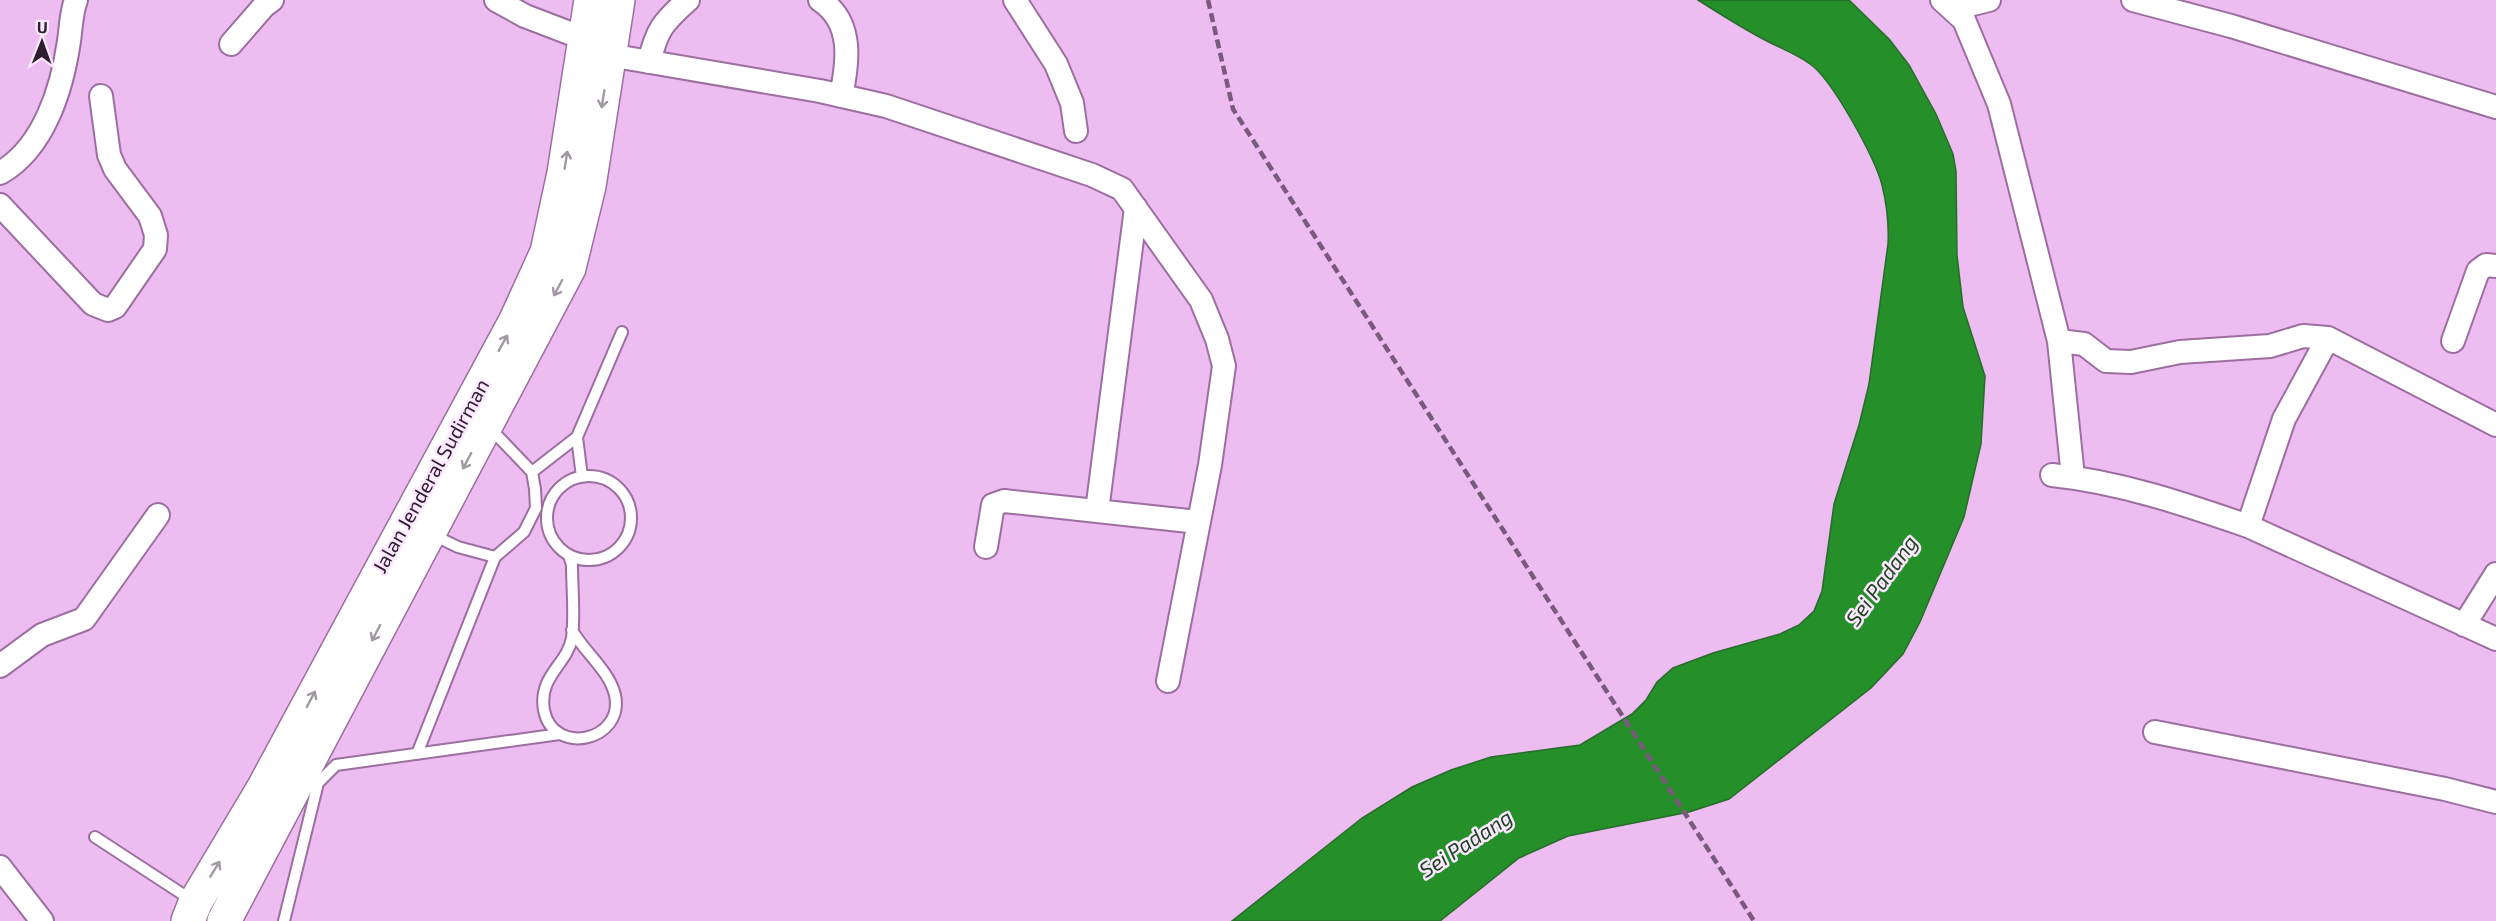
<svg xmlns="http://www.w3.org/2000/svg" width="2496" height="921" font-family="'Exo 2',sans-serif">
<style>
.water{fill:#258f2a;stroke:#286c2c;stroke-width:1.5}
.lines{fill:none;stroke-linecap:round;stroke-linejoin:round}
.service-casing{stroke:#9c6fa0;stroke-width:14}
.minor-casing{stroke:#9c6fa0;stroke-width:26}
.primary-casing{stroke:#9c6fa0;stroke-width:36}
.service{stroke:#fff;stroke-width:10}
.minor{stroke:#fff;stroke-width:22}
.primary{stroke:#fff;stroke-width:33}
.rail{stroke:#785a7b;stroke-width:4.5;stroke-dasharray:9 4.5;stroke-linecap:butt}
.oneway{stroke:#a199a2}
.labels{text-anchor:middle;stroke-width:5;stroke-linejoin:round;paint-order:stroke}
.street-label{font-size:20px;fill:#2e1c30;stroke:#fde9ff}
.water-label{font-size:21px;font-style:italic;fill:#1c441c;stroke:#fde9ff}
</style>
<rect width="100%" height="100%" fill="#edbcf1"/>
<path class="water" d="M1698,0H1849L1889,39L1909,65L1936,114L1953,154L1956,171L1957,255L1963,307L1985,376L1981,444L1964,517L1920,622L1903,654L1871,688L1729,799L1689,812L1568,836L1519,858L1440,921H1232L1362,818L1412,787L1451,770L1491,757L1580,745L1632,714L1646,700L1657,682L1673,668L1713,653L1780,634L1799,625L1814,611L1822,591L1834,504L1859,425L1869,384L1888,244C1889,224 1887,205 1882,185C1875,158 1832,79 1810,64C1797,54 1780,48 1765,40C1742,28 1720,14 1698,0Z"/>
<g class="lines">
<defs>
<path id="service" d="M532,472L577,437
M547 518a42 42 0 1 1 84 0a42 42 0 1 1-84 0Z
M582,477L577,437L622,332
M433,535L458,547L495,557L524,532L536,508L535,489L532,472L489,427
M569,555L572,565C572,588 575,615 572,638C567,665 538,676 544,710C553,757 625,741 615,695C609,670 584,652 572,630
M417,754L495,557
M95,837L193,901
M284,921L318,783L336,765L560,734"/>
<path id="minor" d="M496,0L525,16L585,39
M820,0C854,22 848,63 841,96
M1015,0L1056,64L1072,103L1076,131
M1942,0L1964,20L1999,104L2059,341L2073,477
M2133,0L2231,26L2496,107
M1953,9L1989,0
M231,44L264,6L272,0
M609,55L820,91L886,106L1092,175L1122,189L1201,300L1217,339L1224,366L1210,465L1168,681
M649,62C657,30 662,23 688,0
M0,173C44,148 62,89 69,41C71,28 71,13 76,0
M0,205L93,304L108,310L115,307L155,249L156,235L150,216L115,169L109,155L101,96
M2059,341L2084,344L2106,361L2131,362L2180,352L2270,346L2303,336L2328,338L2496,425
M2453,341L2478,271L2486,265L2496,266
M2052,475C2120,482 2184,504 2248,526L2284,419L2328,338
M1097,511L1136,208
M2248,526L2496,639
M986,547L993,505L1004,501L1198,522
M2464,625L2496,574
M0,666L42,635L84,619L158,515
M2155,732L2445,789L2496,802
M0,867L42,921"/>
<path id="primary" d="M188,921L195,903L263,789L516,320L547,252L564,173L591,0
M224,921L569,268L589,186L618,0"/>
</defs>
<use href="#service" class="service-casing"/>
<use href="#minor" class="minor-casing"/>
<use href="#primary" class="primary-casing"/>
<use href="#service" class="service"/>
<use href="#minor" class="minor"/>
<use href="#primary" class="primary"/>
<path class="rail" d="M1208,0L1233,109L1754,921"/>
</g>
<defs><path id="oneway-shaft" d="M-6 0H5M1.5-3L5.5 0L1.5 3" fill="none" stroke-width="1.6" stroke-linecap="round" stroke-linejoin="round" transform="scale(1.5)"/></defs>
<g class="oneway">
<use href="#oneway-shaft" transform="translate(603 99) rotate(99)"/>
<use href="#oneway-shaft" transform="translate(566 160) rotate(-81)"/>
<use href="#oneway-shaft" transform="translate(558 288) rotate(118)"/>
<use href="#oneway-shaft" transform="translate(503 343) rotate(-61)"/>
<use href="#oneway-shaft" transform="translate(467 461) rotate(118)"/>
<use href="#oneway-shaft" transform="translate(376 633) rotate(118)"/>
<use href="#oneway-shaft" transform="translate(311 699) rotate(-62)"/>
<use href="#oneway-shaft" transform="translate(215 869) rotate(-59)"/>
</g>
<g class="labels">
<g class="street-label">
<text transform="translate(431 476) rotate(-61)" y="7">Jalan Jenderal Sudirman</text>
</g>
<g class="water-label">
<text transform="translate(1882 581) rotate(-54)" y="7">Sei Padang</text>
<text transform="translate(1466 844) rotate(-33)" y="7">Sei Padang</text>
</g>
</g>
<g transform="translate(42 42) rotate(1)" stroke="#fde9ff" stroke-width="4.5" paint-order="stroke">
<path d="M0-4.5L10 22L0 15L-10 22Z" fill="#2e1c30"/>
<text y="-9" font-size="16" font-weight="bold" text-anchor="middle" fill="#2e1c30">U</text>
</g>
</svg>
